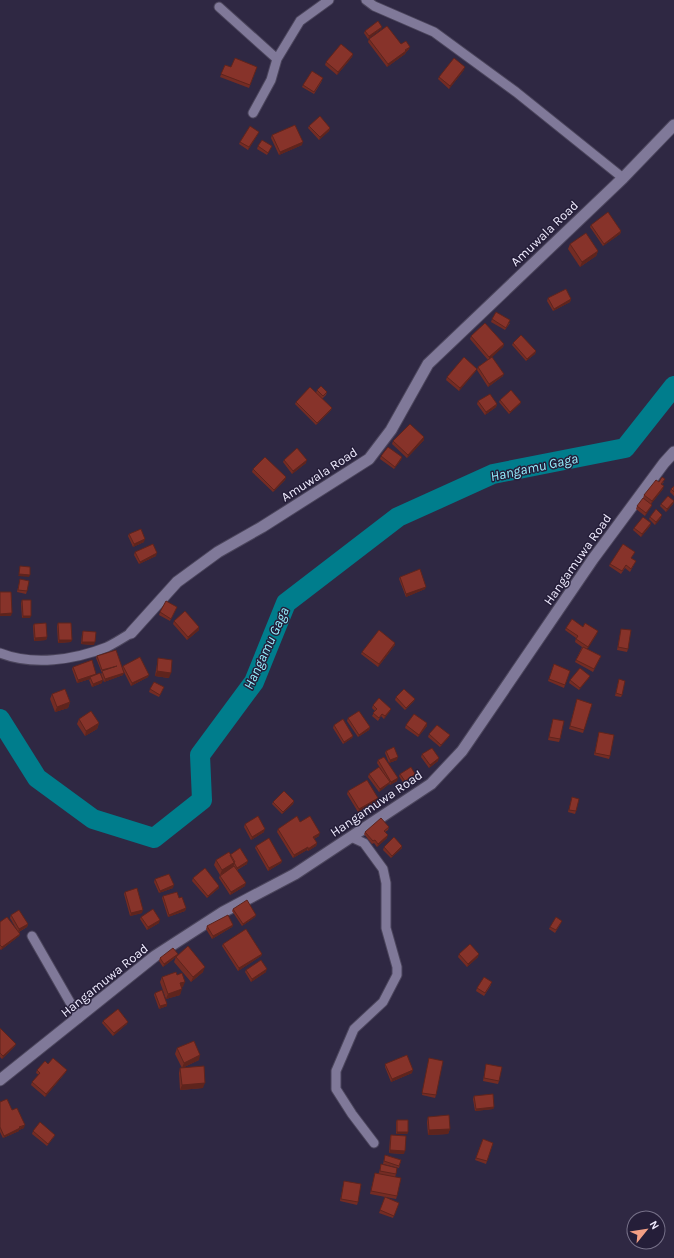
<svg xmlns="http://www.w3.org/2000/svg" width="674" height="1258" font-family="Karla,sans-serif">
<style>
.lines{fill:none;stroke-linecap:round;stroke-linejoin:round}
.river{stroke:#007d8c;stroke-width:20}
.minor-casing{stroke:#4b455c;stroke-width:11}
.tertiary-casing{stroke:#4b455c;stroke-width:13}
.minor{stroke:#807999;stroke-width:9}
.tertiary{stroke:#807999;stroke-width:11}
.wall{fill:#742c24}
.shaded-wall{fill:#5e241d}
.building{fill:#87332a;stroke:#5e241d}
.labels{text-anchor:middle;stroke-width:3;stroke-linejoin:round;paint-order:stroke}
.street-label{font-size:13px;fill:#efebfe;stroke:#251e39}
.water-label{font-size:14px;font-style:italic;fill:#94eefd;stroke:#251e39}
</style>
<rect width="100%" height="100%" fill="#2f2843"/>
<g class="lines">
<path class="river" d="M0,719L37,778L93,819L154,838L202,800L200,755L254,682L286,603L398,517L493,474L625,448L674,386"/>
<defs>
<path id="minor" d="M366,0L374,6L434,32L516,92L623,178
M219,7L277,59
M253,113L271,80L277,59L300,21L329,0
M0,653C33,666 74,660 107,647C115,643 123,638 131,633
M351,837L364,843L383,869L386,883V928L397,967V975L383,1002L354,1029L336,1071V1089L352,1114L374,1143
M32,936L79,1018"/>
<path id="tertiary" d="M131,633L177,582L218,552L262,527L369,459L391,430L428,364L623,178L674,125
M0,1080L155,956L223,912L295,874L431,784L462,751L593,559L664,463L674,452"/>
</defs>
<use href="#minor" class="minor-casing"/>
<use href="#tertiary" class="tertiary-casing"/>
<use href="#minor" class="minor"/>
<use href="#tertiary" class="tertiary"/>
</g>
<path class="wall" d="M382,27L381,29L368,39L364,33L365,31Z
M369,39L401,44L409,49L406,52L405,54L387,67L368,42Z
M353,54L352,57L337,75L325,65L326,62Z
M225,65L231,67H257L249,88L220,77Z
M464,70L449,89L438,79L439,77Z
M322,81L314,94L302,87L303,85Z
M309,126L330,128L329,131L319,140L308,128Z
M258,134L248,150L239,144L240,142Z
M272,135L302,145L279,155L271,138Z
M258,146H272L267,155L257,149Z
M591,225L621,231L620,234L603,246L590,227Z
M570,244L598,251L596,256L580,267L568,249Z
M548,298L571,299L570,302L553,311L547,301Z
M492,319L510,323L505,330L491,322Z
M471,336L504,344L503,347L491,357L503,376L488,387L477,370L478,367L488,360L470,339Z
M513,343L536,351L535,354L526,361L512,345Z
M476,371L459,391L446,380L447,377Z
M317,390L327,392L326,395L322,399L332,408L331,410L316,425L295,404L296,402L316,393Z
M500,400L521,402L520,404L509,414L499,402Z
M478,401L497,404L496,407L485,415L477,404Z
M424,440L407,458L392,444L393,441Z
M381,456L402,457L401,460L394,469L380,459Z
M284,460L306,463L292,474L283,462Z
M253,469L286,477L285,480L273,492L252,472Z
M659,482H664L662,484L663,489L651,504L652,505L651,507L645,516L636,509L637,506L648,502L643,498L644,495Z
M674,486V496L670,492L671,489Z
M674,501L673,504L666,512L660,506L661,504Z
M650,517L661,518L655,525L649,519Z
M651,523L650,526L641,537L633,530L634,528Z
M129,534L144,542L133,547L128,536Z
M135,552L156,556L139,564L134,555Z
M634,554L631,558L636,561L630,572L625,568L621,574L609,566L610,564Z
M400,577L425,589L406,597L399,579Z
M20,579L27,591L26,594L17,592Z
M22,600L30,618H22L21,603Z
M177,607L170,621L159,615L160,612Z
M174,621L199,627V630L187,640L173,624Z
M58,623L71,642L58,643L57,626Z
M34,624L47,637L46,640L34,641L33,626Z
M583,627L597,634L587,649L601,656L593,672L575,662L582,647L575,642L576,638L565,630L566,628Z
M621,629L628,649L627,652L617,650Z
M83,631L94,645L81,644L82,634Z
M395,643V645L378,667L361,654L362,652Z
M97,656L123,675L104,682L101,674L102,673L96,658Z
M158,658L169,678L155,676Z
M554,664L570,671L564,688L548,681Z
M123,666L148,677L131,686L122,668Z
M73,667L96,675L102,683L92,687L89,680L90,679L77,683L72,669Z
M589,678L579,690L569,683L570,680Z
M619,679L622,695L621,697L615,696Z
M164,687L159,697L149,692L150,689Z
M52,694L70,702L68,708L55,712L50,699Z
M396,697L415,699L414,701L405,710L395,700Z
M577,699L584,730L583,733L569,729Z
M373,705L390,711L384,719L381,716L378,721L372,716L375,711L372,708Z
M348,718L370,727L369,730L358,737L347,721Z
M79,719L99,723L97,729L85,736L77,724Z
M553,719L560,739L559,742L548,740Z
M427,723V726L418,737L405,728L406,725Z
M334,725L353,736L352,738L343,744L333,728Z
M599,732L610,756L609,759L594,755Z
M429,734L449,737L440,747L428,737Z
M386,751L397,760L389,763L385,753Z
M422,754L438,761L429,768L421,757Z
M378,760L397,781L390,785L389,783V784L379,792L368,777L369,774L382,771L377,763Z
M400,774H415L414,776L404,784L399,776Z
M348,791L378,798L377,800L379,808L373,811L370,806L371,804L358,812L347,794Z
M572,797L576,811L575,814L568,812Z
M294,801L293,804L282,814L272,804L273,802Z
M300,822L319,836L314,839L317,843L316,846L308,851L307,850L293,858L277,832L278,829Z
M245,824L264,832L251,840L244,827Z
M389,827L388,830L385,832L387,838L377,847L374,843L372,844L364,834L365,832Z
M256,846L282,861L281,863L268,871L255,848Z
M384,847L402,848L391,858L383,850Z
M230,855L247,864L237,870L245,886L230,895L219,878L220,875L214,865L216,860Z
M193,878L219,888L207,898L192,881Z
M155,879L173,888L159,893L154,882Z
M125,892L142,913L130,916L124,894Z
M163,896L179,898L186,908L185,911L168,917L162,898Z
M233,909L256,915L255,917L242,926L232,911Z
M11,915L28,924L27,927L19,932L20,934L19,936L1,950L0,949V922L17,930L10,918Z
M141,917L159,923L147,930L140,919Z
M561,923L555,933L549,929L550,927Z
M233,925L232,927L212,939L206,929L207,926Z
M223,944L262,954L261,956L238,971L222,946Z
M178,954L177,956L203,972L191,982L174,962L176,957L163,967L159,961L160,958Z
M459,954L478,957L467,967L458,957Z
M246,970L266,972L251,982L245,972Z
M162,977L183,987H181L180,995L166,999L160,982Z
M491,985L484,996L476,991L477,988Z
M155,993L167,1004V1006L159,1009L154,995Z
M103,1021L127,1024L113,1036L102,1023Z
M0,1028L16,1044L15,1046L2,1059L0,1057Z
M177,1048L199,1060L182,1068L175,1054Z
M429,1058L436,1095L435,1098L422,1095Z
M48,1064L66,1072L45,1097L31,1085L32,1082L39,1075L36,1073L37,1070Z
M385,1064L412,1073L391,1082L385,1067Z
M486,1064L499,1081L498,1084L483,1081Z
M180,1068L203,1088L180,1090L179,1073Z
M474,1096L494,1107L493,1109L475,1111L473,1099Z
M0,1102L12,1110L24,1128L19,1130V1131L3,1138L0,1132Z
M428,1117L450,1129L448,1134L428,1135L427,1122Z
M397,1120L408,1132L407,1134H396V1122Z
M33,1131L55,1135L54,1137L47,1146L32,1134Z
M391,1135L404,1154L389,1153L390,1138Z
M483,1139L493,1143L486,1164L475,1160Z
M385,1155L401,1160L399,1168L383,1164Z
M381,1164L396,1174L395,1177L397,1196L396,1199L370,1194L375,1173H379Z
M344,1181L358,1202L357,1205L340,1201Z
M385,1197L399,1203L393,1218L379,1213Z"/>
<path class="shaded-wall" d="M382,27L381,29L368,39L369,36Z
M410,47L409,49L406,52L405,54L387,67L388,64Z
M353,54L352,57L337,75L338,72Z
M465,67L464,70L449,89L450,86Z
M330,128L329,131L319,140L320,137Z
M259,132L258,134L248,150L249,147Z
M303,142L302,145L279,155L280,152Z
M621,231L620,234L603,246L604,244Z
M598,251L596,256L580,267L582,262Z
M571,299L570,302L553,311L554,309Z
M504,344L503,347L489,360V357Z
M536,351L535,354L526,361L527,359Z
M477,369L476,371L459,391L460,388Z
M504,374L503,376L488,387L489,384Z
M521,402L520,404L509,414L510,412Z
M497,404L496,407L485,415L486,412Z
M332,408L331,410L316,425L317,423Z
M424,437V440L407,458L408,455Z
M402,457L401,460L394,469L395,467Z
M307,460L306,463L292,474L293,471Z
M286,477L285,480L273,492L274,490Z
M664,486L663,489L651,504L652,501Z
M674,501L673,504L666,512L667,509Z
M652,505L651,507L645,516L646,513Z
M662,515L661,518L655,525L656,522Z
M651,523L650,526L641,537L642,534Z
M145,539L144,542L133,547L134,544Z
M157,553L156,556L139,564L140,562Z
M19,574L30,575L29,577L18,576Z
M426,587L425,589L406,597V594Z
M12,613L11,616H0V614Z
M23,616H31L30,618H22Z
M199,627V630L187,640L188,637Z
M598,631L597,634L587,650L588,647Z
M47,637L46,640L34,641L35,638Z
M59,640H72L71,642L58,643Z
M82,642H95L94,645L81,644Z
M395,643V645L378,667L379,664Z
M157,671L171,673L169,678L155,676Z
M124,673L123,675L104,682L105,679Z
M96,674L95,677H90V679L77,683L78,680Z
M149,675L148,677L131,686L132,683Z
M590,676L589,678L579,690L580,688Z
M103,680L102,683L92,687L93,684Z
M415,699L414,701L405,710L406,708Z
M70,702L68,708L55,712L57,707Z
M391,709L390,711L384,719L385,716Z
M99,723L97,729L85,736L86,731Z
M427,723V726L418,737L419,735Z
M370,727L369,730L358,737L359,735Z
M450,735L449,737L440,747L441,745Z
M353,736L352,738L343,744L344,742Z
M398,757L397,760L389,763L390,760Z
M439,758L438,761L429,768L430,765Z
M415,774L414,776L404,784L405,781Z
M398,778L397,781L390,785L391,782Z
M390,782L389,784L379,792L380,789Z
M378,798L377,801L358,812L359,809Z
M294,801L293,804L282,814L283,812Z
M380,805L379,808L373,811L374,809Z
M265,829L264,832L251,840L252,837Z
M320,833L319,836L312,840L313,837Z
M388,835L387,838L377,847L378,844Z
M317,843L316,846L308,851V849Z
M402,846V848L391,858L392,856Z
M308,847L307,850L293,858L294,855Z
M248,861L247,864L236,870L237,868Z
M282,861L281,863L268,871L269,868Z
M235,862L233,868L220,875L222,870Z
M246,883L245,886L230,895L231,892Z
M174,885L173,888L159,893L160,891Z
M219,886V888L207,898L208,896Z
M186,908L185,911L168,917L169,915Z
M143,910L142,913L130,916L131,913Z
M256,915L255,917L242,926L243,924Z
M160,920L159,923L147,930L148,927Z
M28,924L27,927L18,932L19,929Z
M233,925L232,927L212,939L213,936Z
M20,934L19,936L1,950L2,947Z
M178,954L177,956L163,967L164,964Z
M262,954L261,956L238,971L239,968Z
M479,954L478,957L467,967L468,964Z
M205,967L203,972L191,982L193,977Z
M267,969L266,972L251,982L252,979Z
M185,982L183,987L178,989L180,983Z
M182,989L180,995L166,999L168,994Z
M167,1004V1006L159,1009L160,1006Z
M128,1022L127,1024L113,1036L114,1033Z
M16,1044L15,1046L2,1059L3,1056Z
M200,1055L199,1060L182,1068L184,1063Z
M67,1070L66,1072L45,1097L46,1094Z
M413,1070L412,1073L391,1082L392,1079Z
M205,1083L203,1088L180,1090L182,1085Z
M494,1107L493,1109L475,1111L476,1109Z
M25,1125L24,1128L19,1130V1131L3,1138L4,1136Z
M450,1129L448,1134L428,1135L429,1130Z
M397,1132H408L407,1134H396Z
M390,1150L405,1151L404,1154L389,1153Z"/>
<path class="building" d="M378,21L382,27L369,36L365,31Z
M387,26L401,44L406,41L410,47L405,50L406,51L388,64L369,39Z
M341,44L353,54L338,72L326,62Z
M235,58L257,67L250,85L221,74L225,65L231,67Z
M454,58L465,67L450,86L439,77Z
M312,71L323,78L314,92L303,85Z
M320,116L330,128L320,137L309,126Z
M295,125L303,142L280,152L272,135Z
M250,126L259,132L249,147L240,142Z
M262,140L272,146L268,153L258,146Z
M608,212L621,231L604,244L591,225Z
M586,233L598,251L582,262L570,244Z
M566,289L571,299L554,309L548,298Z
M496,312L510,320L506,328L492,319Z
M485,323L504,344L489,357L471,336Z
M521,335L536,351L527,359L513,343Z
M464,357L477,369L460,388L447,377Z
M492,357L504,374L489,384L478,367Z
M321,386L327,392L323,396L317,390Z
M310,387L332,408L317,423L296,402Z
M511,390L521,402L510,412L500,400Z
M490,394L497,404L486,412L478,401Z
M410,424L424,437L408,455L393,441Z
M388,447L402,457L395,467L381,456Z
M297,448L307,460L293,471L284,460Z
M265,457L286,477L274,490L253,469Z
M662,477L665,479L661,484L664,486L652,501L644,495L656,480L659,482Z
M674,486V492L671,489Z
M668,496L674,501L667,509L661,504Z
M643,498L652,505L646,513L637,506Z
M656,509L662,515L656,522L650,517Z
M643,517L651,523L642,534L634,528Z
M141,529L145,539L134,544L129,534Z
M153,544L157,553L140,562L135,552Z
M623,544L635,552L631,558L636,561L631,569L626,565L622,571L610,564Z
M20,566L30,567V575L19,574Z
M420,569L426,587L406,594L400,577Z
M20,579L29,581L27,591L18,590Z
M0,592H11L12,613L0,614Z
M22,600H31V616H23Z
M166,601L177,607L171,619L160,612Z
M185,611L199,627L188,637L174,621Z
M572,619L583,627L585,623L598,631L588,647L576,639L578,636L566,628Z
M46,623L47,637L35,638L34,624Z
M58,623H71L72,640H59Z
M621,629L631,630L628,649L618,647Z
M379,630L395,643L379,664L362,652Z
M83,631L96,632L95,642H82Z
M583,647L601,656L594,669L576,660Z
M116,650L124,673L105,679L102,671L117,666L102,670L97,656Z
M140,657L149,675L132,683L123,666Z
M158,658L172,660L171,673L157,671Z
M92,660L96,674L78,680L73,667Z
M554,664L570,671L565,685L549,679Z
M580,668L590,676L580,688L570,680Z
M100,673L103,680L93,684L90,677Z
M619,679L625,681L622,695L616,693Z
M154,682L164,687L160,695L150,689Z
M65,689L70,702L57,707L52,694Z
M404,689L415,699L406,708L396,697Z
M379,698L391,709L385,716L382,714L379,718L373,713L377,709L373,705Z
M577,699L592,704L584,730L570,726Z
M91,711L99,723L86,731L79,719Z
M359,711L370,727L359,735L348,718Z
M414,714L427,723L419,735L406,725Z
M343,719L353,736L344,742L334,725Z
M553,719L564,721L560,739L549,737Z
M437,725L450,735L441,745L429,734Z
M599,732L614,735L610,756L595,753Z
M394,747L398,757L390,760L386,751Z
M432,748L439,758L430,765L422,754Z
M384,757L398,778L391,782L378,760Z
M379,767L390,782L380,789L369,774Z
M411,767L415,774L405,781L400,774Z
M367,780L378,798L359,809L348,791Z
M284,791L294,801L283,812L273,802Z
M572,797L579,799L576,811L569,810Z
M377,800L380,805L374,809L371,804Z
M258,816L265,829L252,837L245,824Z
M297,816L300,822L310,816L320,833L313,837L317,843L308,849V847L294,855L278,829Z
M381,818L389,827L384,831L388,835L378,844L375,840L373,841L365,832Z
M394,837L402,846L392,856L384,847Z
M269,838L282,861L269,868L256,846Z
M240,848L248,861L237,868L230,855Z
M229,852L235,862L222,870L216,860Z
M234,866L246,883L231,892L220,876Z
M205,868L219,886L208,896L193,878Z
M169,874L174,885L160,891L155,879Z
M137,888L143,910L131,913L125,892Z
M177,892L179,898L182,897L186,908L169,915L163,896Z
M247,900L256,915L243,924L233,909Z
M153,909L160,920L148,927L141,917Z
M19,910L28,924L19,929L11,915Z
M228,915L233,925L213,936L207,926Z
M7,917L20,934L2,947L0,945V922Z
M556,917L562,921L556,930L550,927Z
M246,929L262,954L239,968L223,944Z
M470,944L479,954L468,964L459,954Z
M188,946L205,967L193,977L176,957Z
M173,948L178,954L164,964L160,958Z
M261,960L267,969L252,979L246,970Z
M176,972L177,975L182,973L185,982L180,983L182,989L168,994L162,977Z
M484,977L492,982L485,993L477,988Z
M162,990L167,1004L160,1006L155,993Z
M118,1009L128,1022L114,1033L103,1021Z
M0,1028L16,1044L3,1056L0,1053Z
M194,1041L200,1055L184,1063L177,1048Z
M407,1055L413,1070L392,1079L385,1064Z
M53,1058L67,1070L46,1094L32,1082L40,1073L37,1070L45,1061L48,1064Z
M429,1058L443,1061L436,1095L422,1093Z
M486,1064L502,1067L499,1081L484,1078Z
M204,1066L205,1083L182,1085L180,1068Z
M493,1094L494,1107L476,1109L474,1096Z
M7,1099L12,1110L17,1108L25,1125L19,1127L20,1128L4,1136L0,1127V1102Z
M449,1115L450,1129L429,1130L428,1117Z
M397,1120H408V1132H397Z
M40,1122L55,1135L48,1144L33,1131Z
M391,1135L406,1136L405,1151L390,1150Z
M483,1139L493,1143L487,1161L476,1158Z
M385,1155L401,1160L399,1166L384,1161Z
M381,1164L397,1168L396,1174L380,1171Z
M375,1173L401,1178L397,1196L371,1191Z
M344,1181L361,1184L358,1202L341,1199Z
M385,1197L399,1203L394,1216L380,1210Z"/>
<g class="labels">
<g class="street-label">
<text transform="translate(544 233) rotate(-44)" y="5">Amuwala Road</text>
<text transform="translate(319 474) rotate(-33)" y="5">Amuwala Road</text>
<text transform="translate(577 559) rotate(-55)" y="5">Hangamuwa Road</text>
<text transform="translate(376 803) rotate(-34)" y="5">Hangamuwa Road</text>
<text transform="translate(104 980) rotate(-39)" y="5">Hangamuwa Road</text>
</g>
<g class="water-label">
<text transform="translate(534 467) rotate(-12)" y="5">Hangamu Gaga</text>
<text transform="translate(266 648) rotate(-65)" y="5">Hangamu Gaga</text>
</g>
</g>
<g transform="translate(646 1230) rotate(60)"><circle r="19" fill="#251e39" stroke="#767088"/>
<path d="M0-3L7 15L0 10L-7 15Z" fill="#f39f84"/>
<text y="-6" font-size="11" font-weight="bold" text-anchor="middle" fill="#efebfe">N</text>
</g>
</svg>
